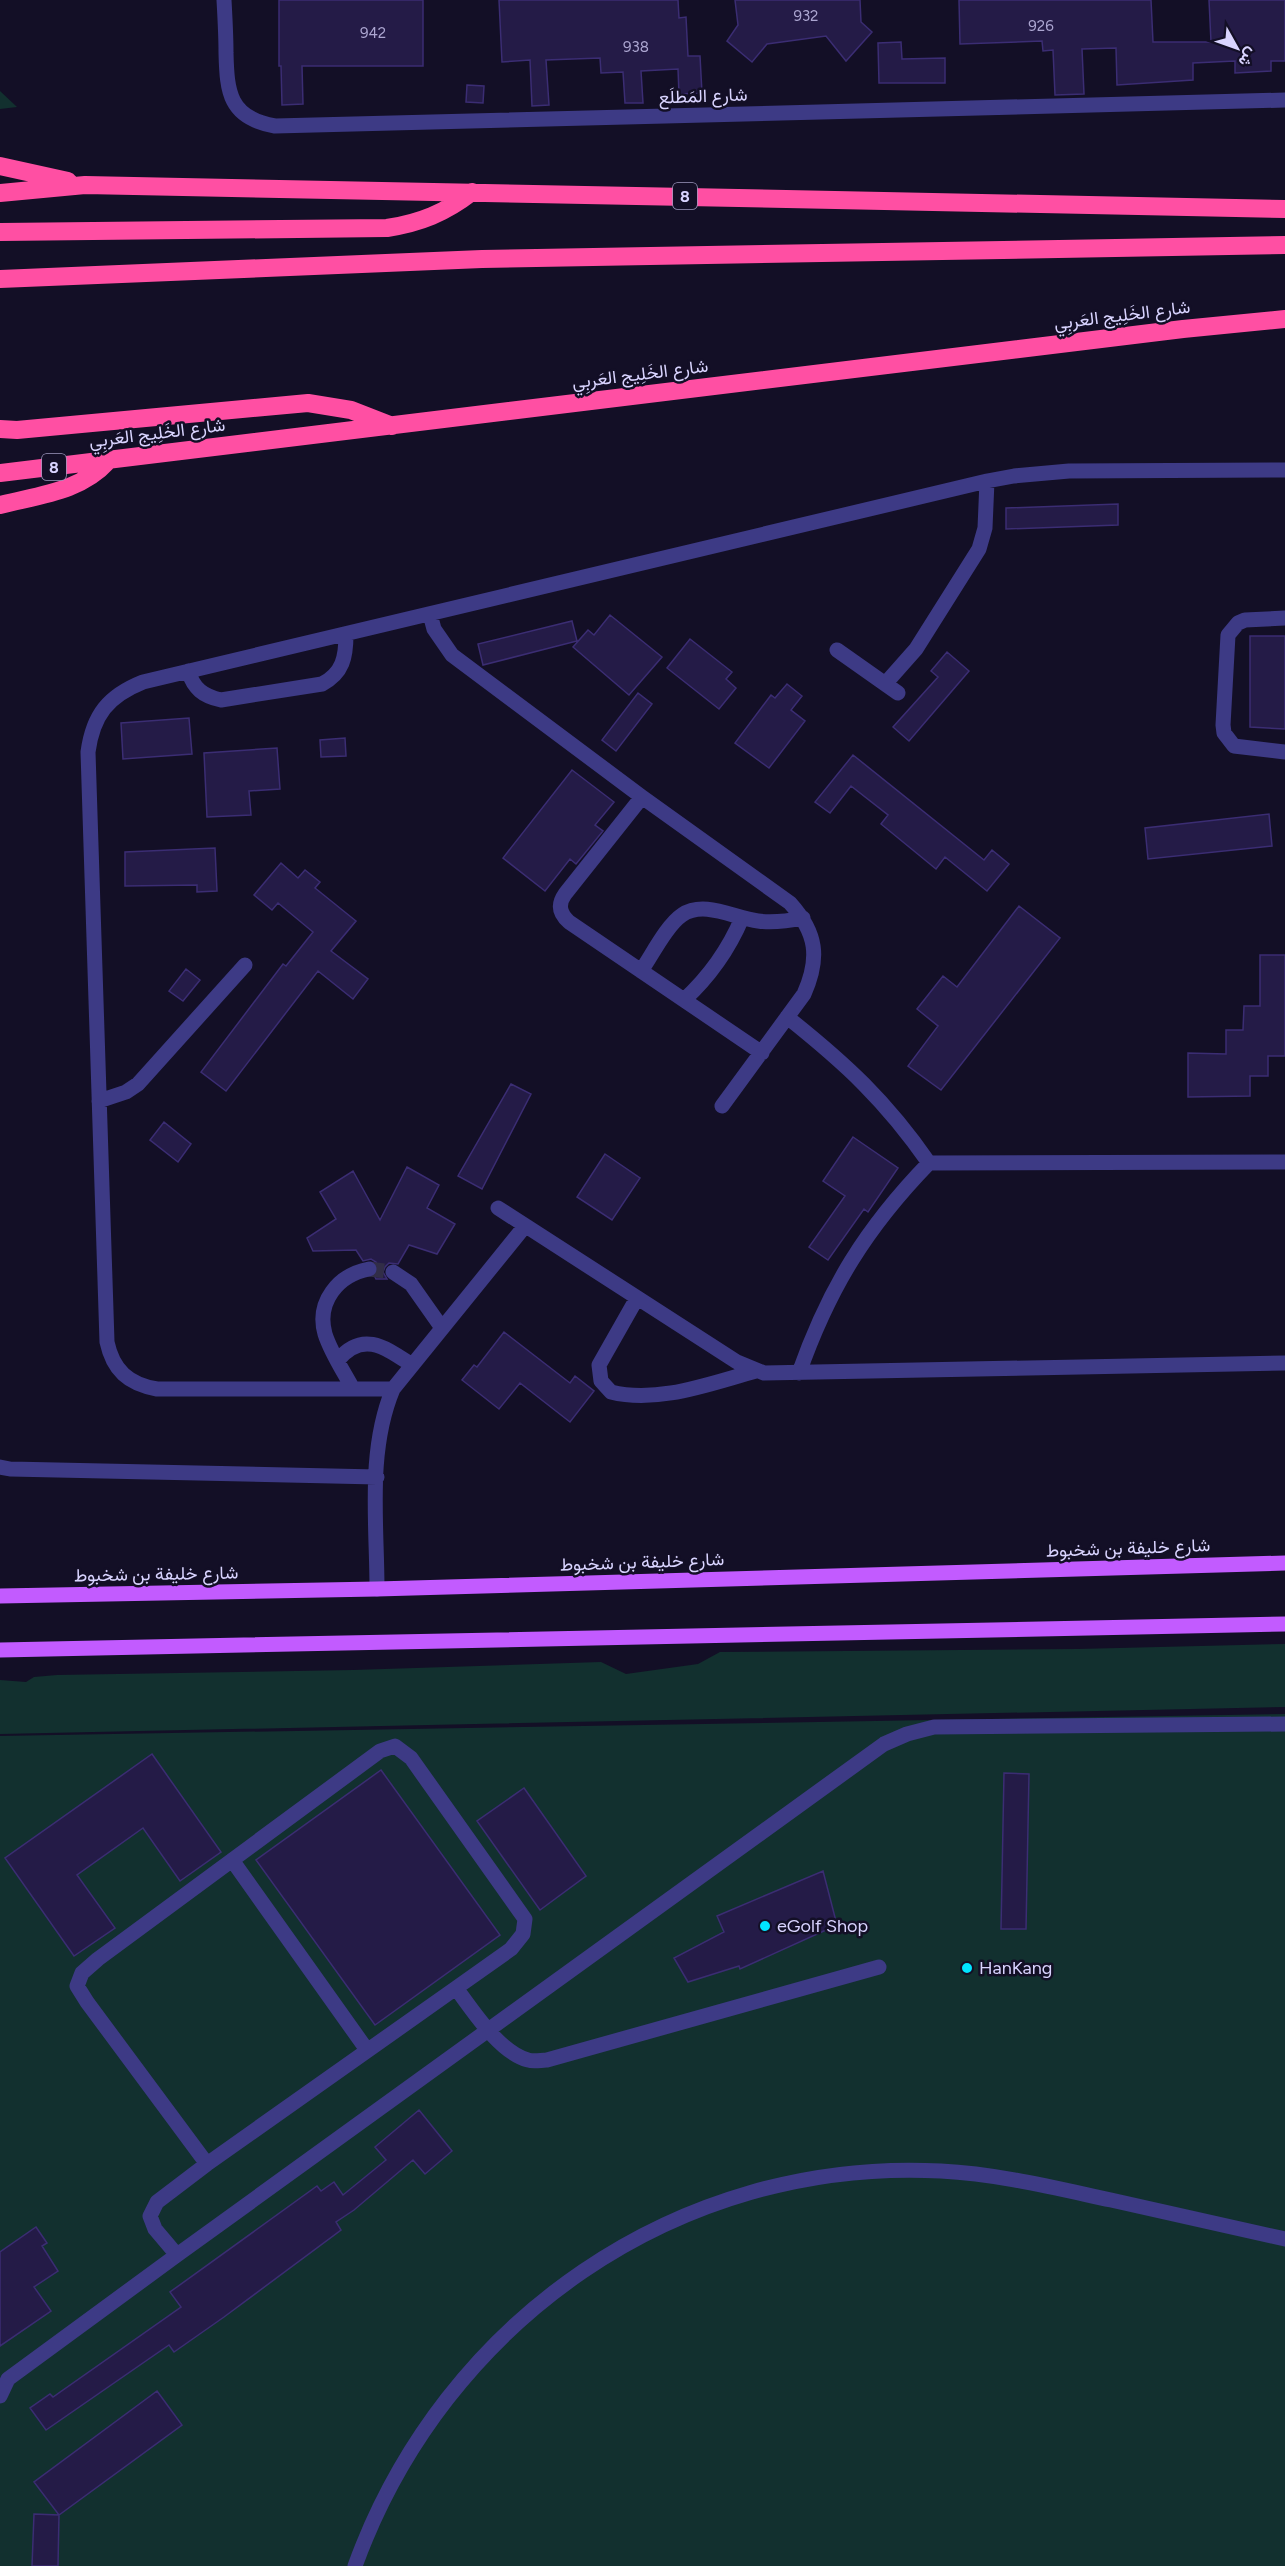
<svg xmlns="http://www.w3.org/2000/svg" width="1285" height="2566" font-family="Figtree,Vazirmatn,sans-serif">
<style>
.green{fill:#12302f}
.building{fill:#241b47;stroke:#3b2d73;stroke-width:1.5}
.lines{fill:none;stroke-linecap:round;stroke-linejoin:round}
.minor-tunnel{stroke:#312d47;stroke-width:15;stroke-dasharray:15 8;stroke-linecap:butt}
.minor{stroke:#3d3a85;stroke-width:15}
.major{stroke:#c25bff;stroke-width:15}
.highway{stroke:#ff4fa3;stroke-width:18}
.poi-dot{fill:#00e5ff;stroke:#130f26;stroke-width:2}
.labels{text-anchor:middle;stroke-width:5;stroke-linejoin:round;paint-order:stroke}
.number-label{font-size:15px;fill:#aca6d1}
.shield{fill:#130f26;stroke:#9e99be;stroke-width:1.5}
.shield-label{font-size:16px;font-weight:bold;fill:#d9d4ff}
.street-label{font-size:18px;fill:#d9d4ff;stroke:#130f26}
.poi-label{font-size:18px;fill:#d9d4ff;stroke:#130f26;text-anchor:start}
</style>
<rect width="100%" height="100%" fill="#130f26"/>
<path class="green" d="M0,91L17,107L0,109Z
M1285,1644V1707L0,1734V1680L26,1682L34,1677L57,1675L353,1670L601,1662L626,1674L698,1664L720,1652L1078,1649Z
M1285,1714V2566H0V1736Z"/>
<path class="building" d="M279,0H423V66H302L303,104L282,105L281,66H279Z
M499,0H678L679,18L686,17L688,56H700L702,93L679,94L678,69L641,71L643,103H625L623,72L601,73L600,58L546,60L549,105L532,106L530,60L502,62Z
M735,0H860L861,22L872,32L846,61L826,36L767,44L752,62L727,41L738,25Z
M959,0H1151L1153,42H1211L1209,0H1285V61H1271V71L1235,73V61L1193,63V80L1117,85L1116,48L1082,49L1084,94L1055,95L1053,50L1043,51L1042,41L960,44Z
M901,42L902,59L945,58V83H879L878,43Z
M467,85L484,86L483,103L466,102Z
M1118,504V525L1006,529V508Z
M610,615L662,657L629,695L573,647L588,630L594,635Z
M572,621L577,641L483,665L478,644Z
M1250,636H1285V729L1250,727Z
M690,639L732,672L726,679L736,688L719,709L667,668Z
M947,652L969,671L909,741L893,727L938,677L931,671Z
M787,684L802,696L791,710L805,721L769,768L735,743L771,695L775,698Z
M638,693L652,704L616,751L602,740Z
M189,718L192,754L123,759L121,723Z
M345,738L346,756L321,757L320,740Z
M277,748L280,789L249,791L251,815L207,817L204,753Z
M853,755L984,860L992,850L1009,864L987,891L945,857L936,869L881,824L888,815L851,786L830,813L815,802Z
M572,770L614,802L595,825L603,831L576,864L570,859L545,891L503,858Z
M1269,814L1272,846L1148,859L1145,828Z
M215,848L217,891L197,892V885L125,886V852Z
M281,863L298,878L305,870L320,882L315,888L356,921L331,951L368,979L353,999L318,971L226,1091L201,1072L283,964L286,966L313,932L278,903L272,910L254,895Z
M1019,906L1060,938L941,1090L908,1066L938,1026L917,1009L943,976L957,987Z
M1260,955H1285V1056H1268V1076H1250V1096L1188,1097V1053L1226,1054V1030H1243L1244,1006H1260Z
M186,969L200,980L183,1001L169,991Z
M511,1084L531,1094L482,1189L458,1176Z
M164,1122L191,1144L178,1162L150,1140Z
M853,1137L898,1168L868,1212L864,1209L828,1260L809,1247L845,1196L823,1181Z
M605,1154L640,1178L612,1220L577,1197Z
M407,1167L439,1185L427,1208L455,1224L437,1254L409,1245L398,1264L389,1263L385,1267L383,1272L387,1279H376L375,1277L378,1267L376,1262L371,1259L363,1261L356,1250L313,1251L307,1238L336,1219L320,1192L353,1171L380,1220Z
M504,1332L570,1383L575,1376L594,1391L570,1422L520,1383L499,1409L462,1380L474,1365L477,1367Z
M152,1754L221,1852L180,1881L143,1828L77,1875L115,1928L74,1956L5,1858Z
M381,1770L500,1935L375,2025L256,1860Z
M1004,1773L1029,1774L1026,1929H1001Z
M524,1788L586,1876L540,1910L477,1821Z
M823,1871L837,1925L740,1969L739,1966L688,1982L674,1958L724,1932L717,1916Z
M419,2110L452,2151L425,2174L413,2160L354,2210L336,2222L341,2230L224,2317L174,2352L169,2345L46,2430L30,2408L50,2394L53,2397L181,2307L170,2292L317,2186L321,2191L334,2182L343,2195L386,2160L375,2147Z
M36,2227L47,2243L42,2246L58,2271L34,2287L51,2311L0,2346V2252Z
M157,2391L182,2425L59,2515L34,2482Z
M34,2514L59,2515L58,2566H32Z"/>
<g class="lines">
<path class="minor-tunnel" d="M369,1269L393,1272"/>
<path class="minor" d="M224,0C225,18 226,35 226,53C227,92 229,118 275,126L1285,100
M430,614L434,629L452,655L642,797L790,903C817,933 820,958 804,994L722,1106
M1285,618L1245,620L1238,623L1228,635L1223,725L1224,733L1234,746L1285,752
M837,650L898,693
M188,671C194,689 203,696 221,700L322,684C343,673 346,657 346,634
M885,684L916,649L979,549L985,528L987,481
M642,797L565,894C558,904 559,913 569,922L762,1053
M641,971C652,955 667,925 682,915C704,900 734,918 758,921C773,923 788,921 803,918
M684,1000C710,976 728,951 742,918
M787,1017C846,1064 886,1101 929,1163
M99,1101L126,1092L138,1084L245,965
M498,1208L737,1362L764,1373L1285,1363
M393,1272L411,1284L442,1328
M637,1298L599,1365L601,1381L611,1392C658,1404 711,1383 756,1371
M338,1360C363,1330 386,1348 412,1365
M799,1373C829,1288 866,1228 929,1163L1285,1162
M353,1389C344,1372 331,1353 325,1334C316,1302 338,1275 369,1269
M393,1389H157C128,1384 113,1370 107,1342L88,752C93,715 108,696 143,682L987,481L1014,476L1069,471L1285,470
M0,1467L10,1469L377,1477
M377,1589C377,1523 367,1451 393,1389L525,1226
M232,1860L367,2050
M207,2164L87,2002L77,1986L82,1973L98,1959L380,1751L395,1746L411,1758L525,1919L523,1934L511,1949L456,1988C473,2011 500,2053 528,2060C534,2062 541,2060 547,2060L879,1967
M177,2255L155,2229L150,2216L157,2202L207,2164L456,1988
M0,2396L8,2379L177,2255L884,1744L907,1734L934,1727L1285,1724
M355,2566C444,2321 678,2157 941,2171C999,2174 1055,2188 1111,2200C1169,2213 1227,2226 1285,2239"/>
<path class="major" d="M0,1596L377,1589L1285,1563
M0,1650L1285,1624"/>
<path class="highway" d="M0,166L68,181
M0,193L85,185L1285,209
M0,232L387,228C420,223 445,213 472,192
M0,279L482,259L1285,245
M0,429L17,430L308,403L351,410L392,426
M0,473L1183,329L1285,319
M0,505C39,495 80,492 108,461"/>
</g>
<g class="poi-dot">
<circle cx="765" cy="1926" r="6"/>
<circle cx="967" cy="1968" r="6"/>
</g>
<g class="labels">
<g class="number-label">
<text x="806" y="21">932</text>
<text x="1041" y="31">926</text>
<text x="373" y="38">942</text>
<text x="636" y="52">938</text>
</g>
<g class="shield">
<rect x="673" y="183" width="24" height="26" rx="4.5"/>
<rect x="42" y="454" width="24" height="26" rx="4.5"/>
</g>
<g class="shield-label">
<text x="685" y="202">8</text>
<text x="54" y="473">8</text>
</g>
<g class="street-label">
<text transform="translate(703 96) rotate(-2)" y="6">شارع المَطلَع</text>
<text transform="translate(1122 315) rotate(-7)" y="6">شارع الخَلِيج العَربِي</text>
<text transform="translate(640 374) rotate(-7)" y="6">شارع الخَلِيج العَربِي</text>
<text transform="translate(157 433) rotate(-7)" y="6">شارع الخَلِيج العَربِي</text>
<text transform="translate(1128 1548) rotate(-2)" y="6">شارع خليفة بن شخبوط</text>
<text transform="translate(642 1562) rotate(-2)" y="6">شارع خليفة بن شخبوط</text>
<text transform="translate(156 1574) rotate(-1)" y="6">شارع خليفة بن شخبوط</text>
</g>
<g class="poi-label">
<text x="777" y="1932">eGolf Shop</text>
<text x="979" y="1974">HanKang</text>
</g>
</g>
<g transform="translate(1237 48) rotate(130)" stroke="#130f26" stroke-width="4.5" paint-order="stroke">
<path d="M0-4.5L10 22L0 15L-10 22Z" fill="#d9d4ff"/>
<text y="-9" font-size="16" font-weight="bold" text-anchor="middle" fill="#d9d4ff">ش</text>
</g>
</svg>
